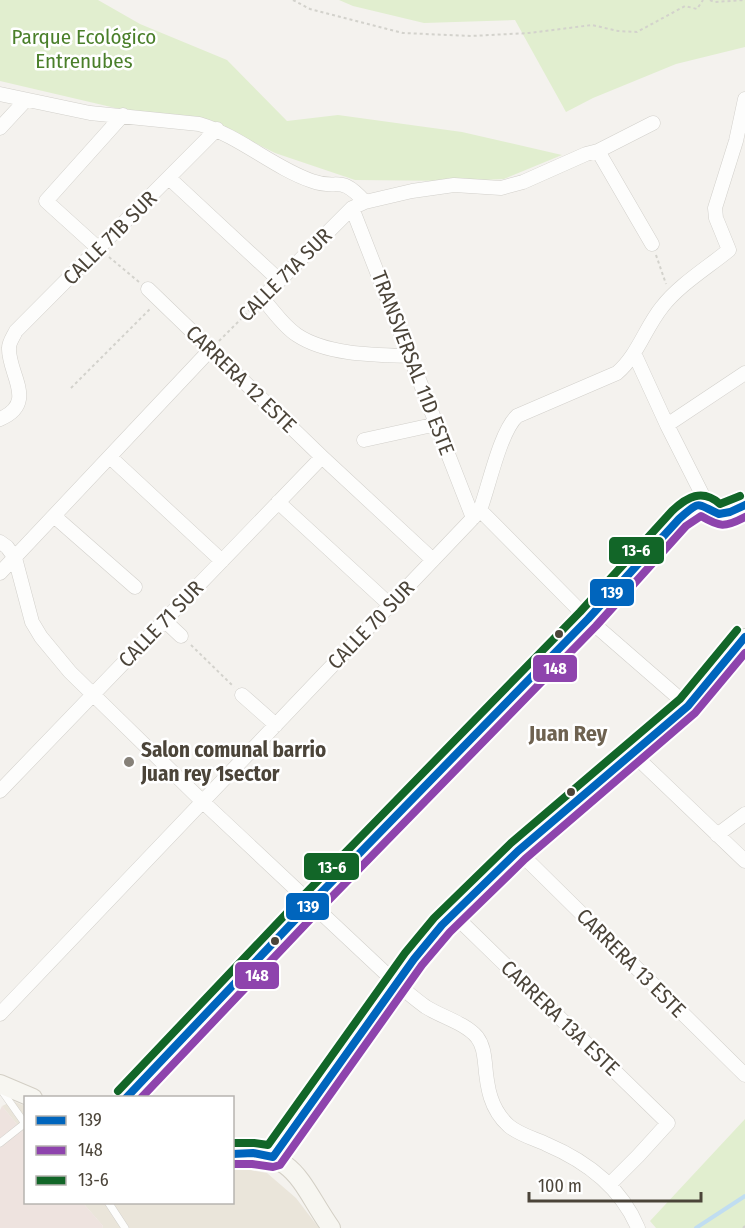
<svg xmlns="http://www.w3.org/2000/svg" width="745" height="1228" font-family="'Fira Sans Condensed',sans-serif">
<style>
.education{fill:#eae5da}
.medical{fill:#eee3df}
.green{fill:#e1eecf}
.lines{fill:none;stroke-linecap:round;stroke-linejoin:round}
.stream{stroke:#c0ddf1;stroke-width:4}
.service-casing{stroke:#d2d0cb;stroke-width:8}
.minor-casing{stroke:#d2d0cb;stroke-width:15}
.tertiary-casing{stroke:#d2d0cb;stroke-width:18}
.secondary-casing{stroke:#d3cfc5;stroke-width:20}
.path{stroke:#d3d2cc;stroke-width:2;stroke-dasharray:3 3;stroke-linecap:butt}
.service{stroke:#fdfdfc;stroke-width:7}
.minor{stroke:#fdfdfc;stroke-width:14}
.tertiary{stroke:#fdfdfc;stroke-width:16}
.secondary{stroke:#f7f6f1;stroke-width:18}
.bus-1-casing{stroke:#fff;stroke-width:12}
.bus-2-casing{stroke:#fff;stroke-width:12}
.bus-3-casing{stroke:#fff;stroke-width:12}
.bus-1{stroke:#0065bd;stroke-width:8}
.bus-2{stroke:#8e44ad;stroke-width:8}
.bus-3{stroke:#126628;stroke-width:8}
.bus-dot{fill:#4b4439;stroke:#fff;stroke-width:2}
.poi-dot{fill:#868178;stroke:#fff;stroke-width:2}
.labels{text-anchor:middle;stroke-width:5;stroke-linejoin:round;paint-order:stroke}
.park-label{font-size:21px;fill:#4a7f2a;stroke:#fff}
.street-label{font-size:21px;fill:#4b4439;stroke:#fff}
.poi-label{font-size:21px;font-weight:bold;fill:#4b4439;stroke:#fff;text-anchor:start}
.neighbourhood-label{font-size:22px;font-weight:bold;fill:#6e6250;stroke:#fff}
.line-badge{stroke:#fff;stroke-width:2}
.badge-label{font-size:16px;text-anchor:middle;font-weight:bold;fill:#fff}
</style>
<rect width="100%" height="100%" fill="#f4f2ee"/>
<path class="education" d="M13,1101L25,1106V1134L2,1106Z
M233,1167L267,1173L296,1198L319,1228H102L103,1226L83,1203L232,1202Z"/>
<path class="medical" d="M2,1106L25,1134L26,1202L83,1203L103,1226L102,1228H0V1110Z"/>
<path class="green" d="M0,0H98L140,24L227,60L287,121L338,115L462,132L562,155L504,179L459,181L355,180L275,153L213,122L124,110L0,81Z
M339,0H745V47L676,64L593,98L566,112L515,20L424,23L353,6Z
M745,1119V1228H656L650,1221Z"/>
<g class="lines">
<path class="stream" d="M696,1228L745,1196"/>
<defs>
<path id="service" d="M2,1091L26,1125
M0,1143L24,1124
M108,1202L125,1228"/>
<path id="minor" d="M0,94L90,113L199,124C240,136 272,167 312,181C339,191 339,173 365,202
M0,128L25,101
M598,151L652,244
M169,178L279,280
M352,208L473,518
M99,249L46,201L123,115
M148,289L322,457L433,560
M634,353L667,425L709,508
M410,356C375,355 327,355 297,335C283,326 273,310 262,298L352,208L365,202L412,191L454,185L501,188L523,182L586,154L598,151L653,123
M0,419C38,403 8,374 9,348C9,342 13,337 16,331L217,129
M667,425L745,373
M364,440L437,424
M110,457L222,561
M278,502L390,605
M480,510L588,619L688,706
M54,516L135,587
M0,542L7,547L15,558L32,622L41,637L70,672L203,802L397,984C407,992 416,1000 426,1007C442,1017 465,1023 477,1037C483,1045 484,1054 485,1063C487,1087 490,1109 509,1126C520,1135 533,1138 546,1144C586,1161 621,1187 638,1228
M0,573L211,349
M164,620L181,636
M242,695L276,725
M632,753L745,861
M0,791L322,457
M717,835L745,814
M518,851L745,1075
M453,914L668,1123L638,1156L609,1185
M0,1014L473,518L480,510C489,486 500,432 517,416L617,373C638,355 645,328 662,307C679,285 707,268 729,250L716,218L715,208L736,141L745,99"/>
<path id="tertiary" d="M126,1098L312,902L588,619L679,519C687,512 697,499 709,508C714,511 715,515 721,514C729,514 738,509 745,505
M273,1157L414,959L442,925L518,851L688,706L745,637"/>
<path id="secondary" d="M0,1084L33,1098
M232,1154C296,1149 300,1184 331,1228"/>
</defs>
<use href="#service" class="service-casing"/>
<use href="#minor" class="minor-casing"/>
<use href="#tertiary" class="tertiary-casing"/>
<use href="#secondary" class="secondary-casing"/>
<path class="path" d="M293,0L310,9L403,33L471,36L529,33L592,25L618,31L637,32L685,6L697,9L703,0
M710,0L714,2L745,0
M656,255L666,284
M109,257L139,282
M219,341L253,307
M71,388L151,308
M191,645L234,687
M743,1228L745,1226"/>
<use href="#service" class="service"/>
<use href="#minor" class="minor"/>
<use href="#tertiary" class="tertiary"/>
<use href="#secondary" class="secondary"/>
<defs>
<path id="bus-1" d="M126,1098L312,902L588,619L679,519C701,499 696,504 719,514L730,512L745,505
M232,1154L253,1153L273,1157L414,959L442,925L518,851L688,706L745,637"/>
<path id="bus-2" d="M141,1098L320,909L596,626L686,526L701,516C720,527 724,528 745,517
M232,1164H252L273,1167L280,1165L422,965L450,932L525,859L695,713L745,653"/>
<path id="bus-3" d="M118,1091L304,895L580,612L672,511C687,497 702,488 720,504L740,496
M232,1143H254L268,1145L405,953L434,918L511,843L680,699L737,630"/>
</defs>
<use href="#bus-1" class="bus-1-casing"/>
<use href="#bus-2" class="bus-2-casing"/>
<use href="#bus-3" class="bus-3-casing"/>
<use href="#bus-1" class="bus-1"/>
<use href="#bus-2" class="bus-2"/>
<use href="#bus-3" class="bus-3"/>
</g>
<g class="bus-dot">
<circle cx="559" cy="634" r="5"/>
<circle cx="571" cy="792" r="5"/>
<circle cx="275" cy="941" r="5"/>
</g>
<circle class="poi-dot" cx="129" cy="762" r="6"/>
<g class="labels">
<g class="park-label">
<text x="84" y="44">Parque Ecológico<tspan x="84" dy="24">Entrenubes</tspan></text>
</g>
<g class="street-label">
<text transform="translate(110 238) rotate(-45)" y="7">CALLE 71B SUR</text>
<text transform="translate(285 275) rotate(-45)" y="7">CALLE 71A SUR</text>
<text transform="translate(413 363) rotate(69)" y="7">TRANSVERSAL 11D ESTE</text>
<text transform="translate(241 379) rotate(44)" y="7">CARRERA 12 ESTE</text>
<text transform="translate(161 624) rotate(-46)" y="7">CALLE 71 SUR</text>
<text transform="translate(371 625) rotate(-46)" y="7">CALLE 70 SUR</text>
<text transform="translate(631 963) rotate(45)" y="7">CARRERA 13 ESTE</text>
<text transform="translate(560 1018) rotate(44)" y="7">CARRERA 13A ESTE</text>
</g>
<g class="poi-label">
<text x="141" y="757">Salon comunal barrio<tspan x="141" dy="24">Juan rey 1sector</tspan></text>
</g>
<g class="neighbourhood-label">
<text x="568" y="741">Juan Rey</text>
</g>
</g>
<g class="line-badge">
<rect x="608" y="536" width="57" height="29" rx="6" fill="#126628"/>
<rect x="589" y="578" width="46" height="29" rx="6" fill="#0065bd"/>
<rect x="532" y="654" width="46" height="29" rx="6" fill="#8e44ad"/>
<rect x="303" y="852" width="57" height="29" rx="6" fill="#126628"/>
<rect x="285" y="892" width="45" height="29" rx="6" fill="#0065bd"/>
<rect x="234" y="961" width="46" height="29" rx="6" fill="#8e44ad"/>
</g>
<g class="badge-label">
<text x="636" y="556">13-6</text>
<text x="612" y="598">139</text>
<text x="555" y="674">148</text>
<text x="332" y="873">13-6</text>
<text x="308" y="912">139</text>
<text x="257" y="981">148</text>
</g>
<rect x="24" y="1096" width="210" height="108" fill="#ffffff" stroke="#b7b4b0" stroke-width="1.5"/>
<rect x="36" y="1116" width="30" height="9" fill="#0065bd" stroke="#b7b4b0" stroke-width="1.5"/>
<text x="78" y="1126" font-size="18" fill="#4b4439">139</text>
<rect x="36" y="1146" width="30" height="9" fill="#8e44ad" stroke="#b7b4b0" stroke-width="1.5"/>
<text x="78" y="1156" font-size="18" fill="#4b4439">148</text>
<rect x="36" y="1176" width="30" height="9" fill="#126628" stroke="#b7b4b0" stroke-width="1.5"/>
<text x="78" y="1186" font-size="18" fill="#4b4439">13-6</text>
<path d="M529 1192v9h172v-9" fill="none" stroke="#4b4439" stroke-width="3"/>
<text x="538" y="1192" font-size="18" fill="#4b4439" stroke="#ffffff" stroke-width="4.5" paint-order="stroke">100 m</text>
</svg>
